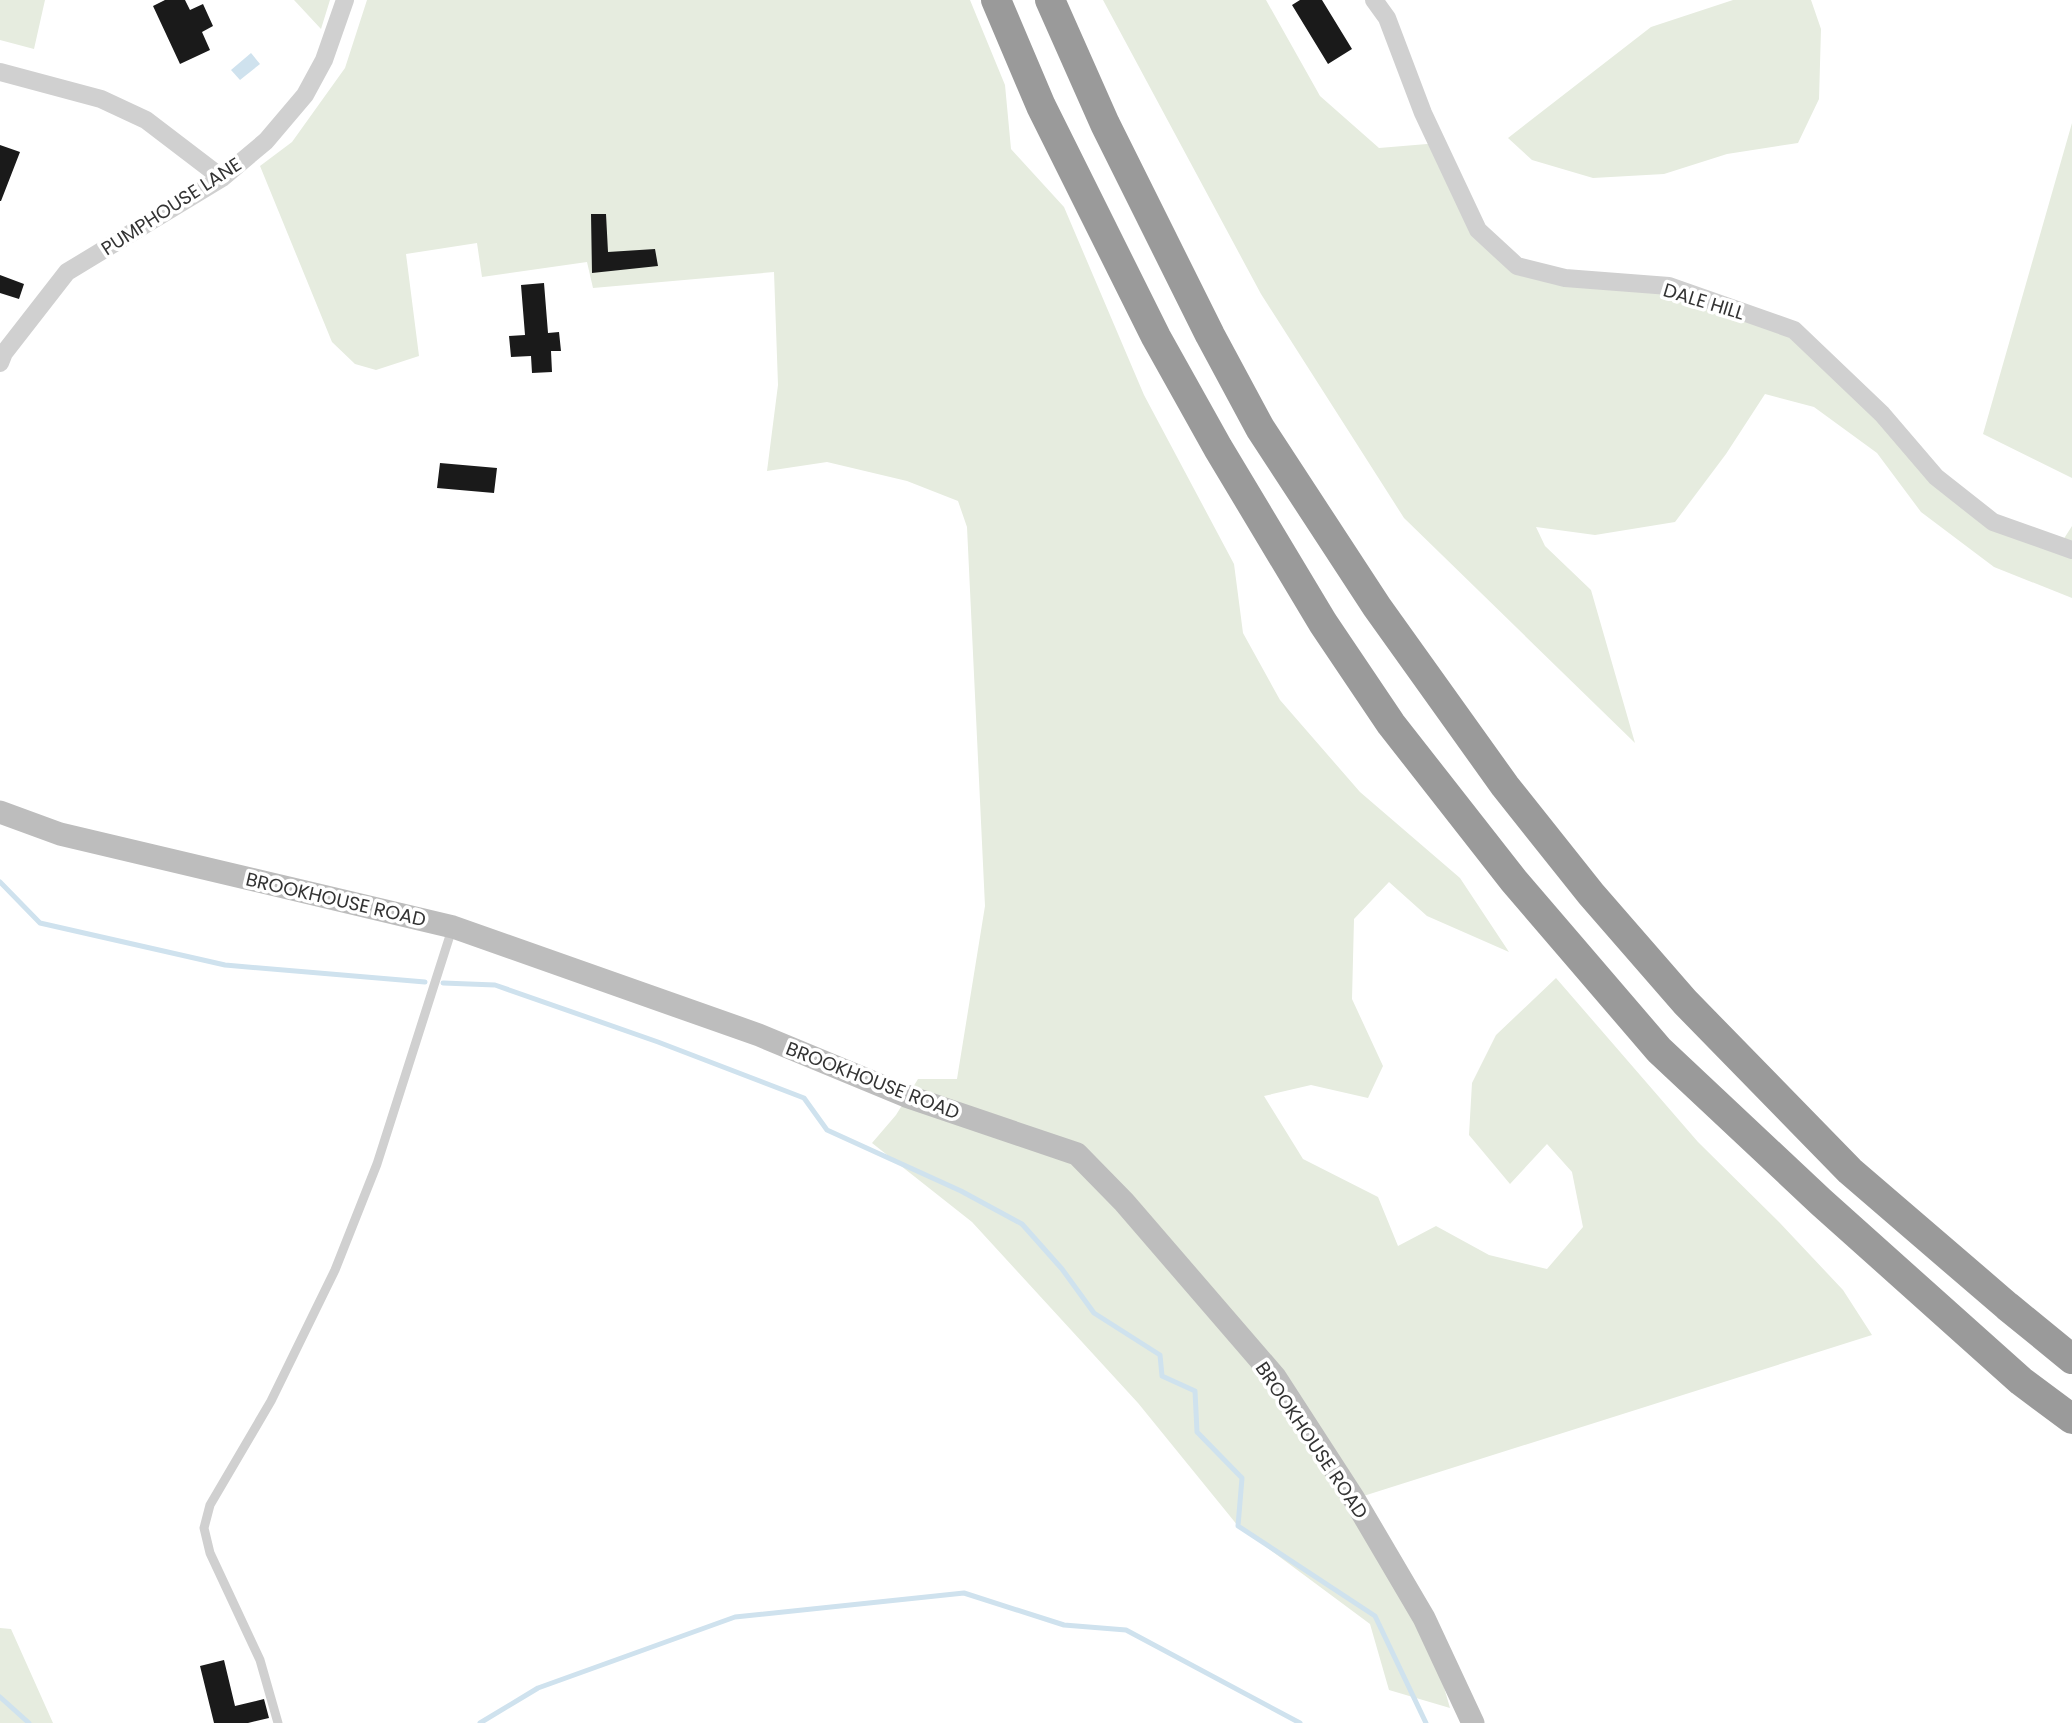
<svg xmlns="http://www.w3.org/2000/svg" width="2072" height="1723" font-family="Poppins,sans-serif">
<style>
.green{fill:#e6ecdf}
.water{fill:#cfe2ee}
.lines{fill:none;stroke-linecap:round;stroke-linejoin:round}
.stream{stroke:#cfe2ee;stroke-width:5}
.building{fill:#1a1a1a}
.lane{stroke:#d0d0d0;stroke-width:9}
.street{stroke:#d0d0d0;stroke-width:18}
.secondary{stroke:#bdbdbd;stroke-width:23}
.highway{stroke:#9a9a9a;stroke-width:30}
.labels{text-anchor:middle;stroke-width:7;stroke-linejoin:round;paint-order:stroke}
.street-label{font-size:19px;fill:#333;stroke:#fff}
</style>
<rect width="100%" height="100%" fill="#fff"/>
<path class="green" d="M0,0H45L34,49L0,40Z
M294,0H330L321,29Z
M367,0H970L1005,85L1011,149L1064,207L1144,395L1234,564L1243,633L1280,700L1360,792L1460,878L1509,952L1427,916L1389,882L1354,919L1352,999L1383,1066L1368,1098L1311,1085L1264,1096L1303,1159L1378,1197L1398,1246L1436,1226L1489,1255L1547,1269L1583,1227L1572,1172L1547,1144L1510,1184L1469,1135L1472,1083L1496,1035L1556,978L1698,1142L1779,1222L1843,1290L1872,1335L1354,1499L1424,1618L1450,1708L1389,1690L1370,1624L1238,1526L1138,1403L972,1222L872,1143L896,1115L918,1079H957L985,906L967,527L958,501L907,481L827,462L767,471L778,385L774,272L593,288L587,262L482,277L477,243L406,254L419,356L376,370L355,364L332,342L260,166L292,142L345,68Z
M1103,0H1266L1320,96L1379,148L1439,143L1478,230L1517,266L1669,286L1794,330L1938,486L2056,551L2072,526V598L1994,567L1921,512L1877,453L1814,407L1765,394L1726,454L1675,522L1595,535L1536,527L1545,546L1591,590L1635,743L1404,518L1261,294Z
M1733,0H1811L1821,29L1819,99L1798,143L1727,154L1664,174L1593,178L1532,160L1508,138L1651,27Z
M2072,123V478L1983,434Z
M0,1628L11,1629L53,1723H0Z"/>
<path class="water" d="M251,53L260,64L240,80L231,70Z"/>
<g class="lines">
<path class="stream" d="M0,882L40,923L225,965L425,982
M443,983L495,985L658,1042L804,1098L827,1130L961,1191L1022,1224L1062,1269L1094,1313L1160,1355L1162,1376L1195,1391L1197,1432L1242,1478L1238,1526L1375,1616L1426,1723
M0,1697L29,1723
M480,1723L538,1688L735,1617L964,1593L1064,1625L1126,1630L1300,1723"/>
</g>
<path class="building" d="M165,0H185L190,10L203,4L213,26L202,32L210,50L180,64L153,6Z
M1300,0H1322L1352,49L1328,64L1292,5Z
M0,145L20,152L1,201H0Z
M591,214H606L608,252L655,249L658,266L592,273Z
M0,275L24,284L19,299L0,293Z
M544,283L548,333L559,332L561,351H551L552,372L532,373L531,356L511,357L509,336L525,335L521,285Z
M440,463L497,468L494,493L437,488Z
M224,1660L235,1706L264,1699L269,1718L248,1723H214L200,1666Z"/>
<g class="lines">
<path class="lane" d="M278,1723L260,1660L210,1553L204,1528L210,1505L271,1401L335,1270L377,1164L452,929"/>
<path class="street" d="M1374,0L1387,18L1423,113L1478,230L1517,266L1565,278L1669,286L1794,330L1882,414L1936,477L1993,522L2072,550
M0,72L101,99L146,120L222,178
M0,363L4,353L67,272L222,178L266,141L305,95L324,60L345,0"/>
<path class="secondary" d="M0,812L60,834L453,927L759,1035L906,1096L1077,1154L1124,1202L1275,1377L1354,1499L1424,1618L1473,1723"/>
<path class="highway" d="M996,0L1041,106L1156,337L1218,448L1323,623L1391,724L1514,881L1659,1050L1821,1202L2021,1381L2072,1419
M1050,0L1105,124L1210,335L1260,428L1377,607L1505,786L1591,894L1685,1002L1850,1171L2007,1306L2072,1359"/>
</g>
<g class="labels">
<g class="street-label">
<text transform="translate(171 206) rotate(-33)" y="7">PUMPHOUSE LANE</text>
<text transform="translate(1704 301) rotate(17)" y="7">DALE HILL</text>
<text transform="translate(336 899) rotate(13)" y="7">BROOKHOUSE ROAD</text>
<text transform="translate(873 1080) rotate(21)" y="7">BROOKHOUSE ROAD</text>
<text transform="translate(1312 1440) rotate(56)" y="7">BROOKHOUSE ROAD</text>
</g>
</g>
</svg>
